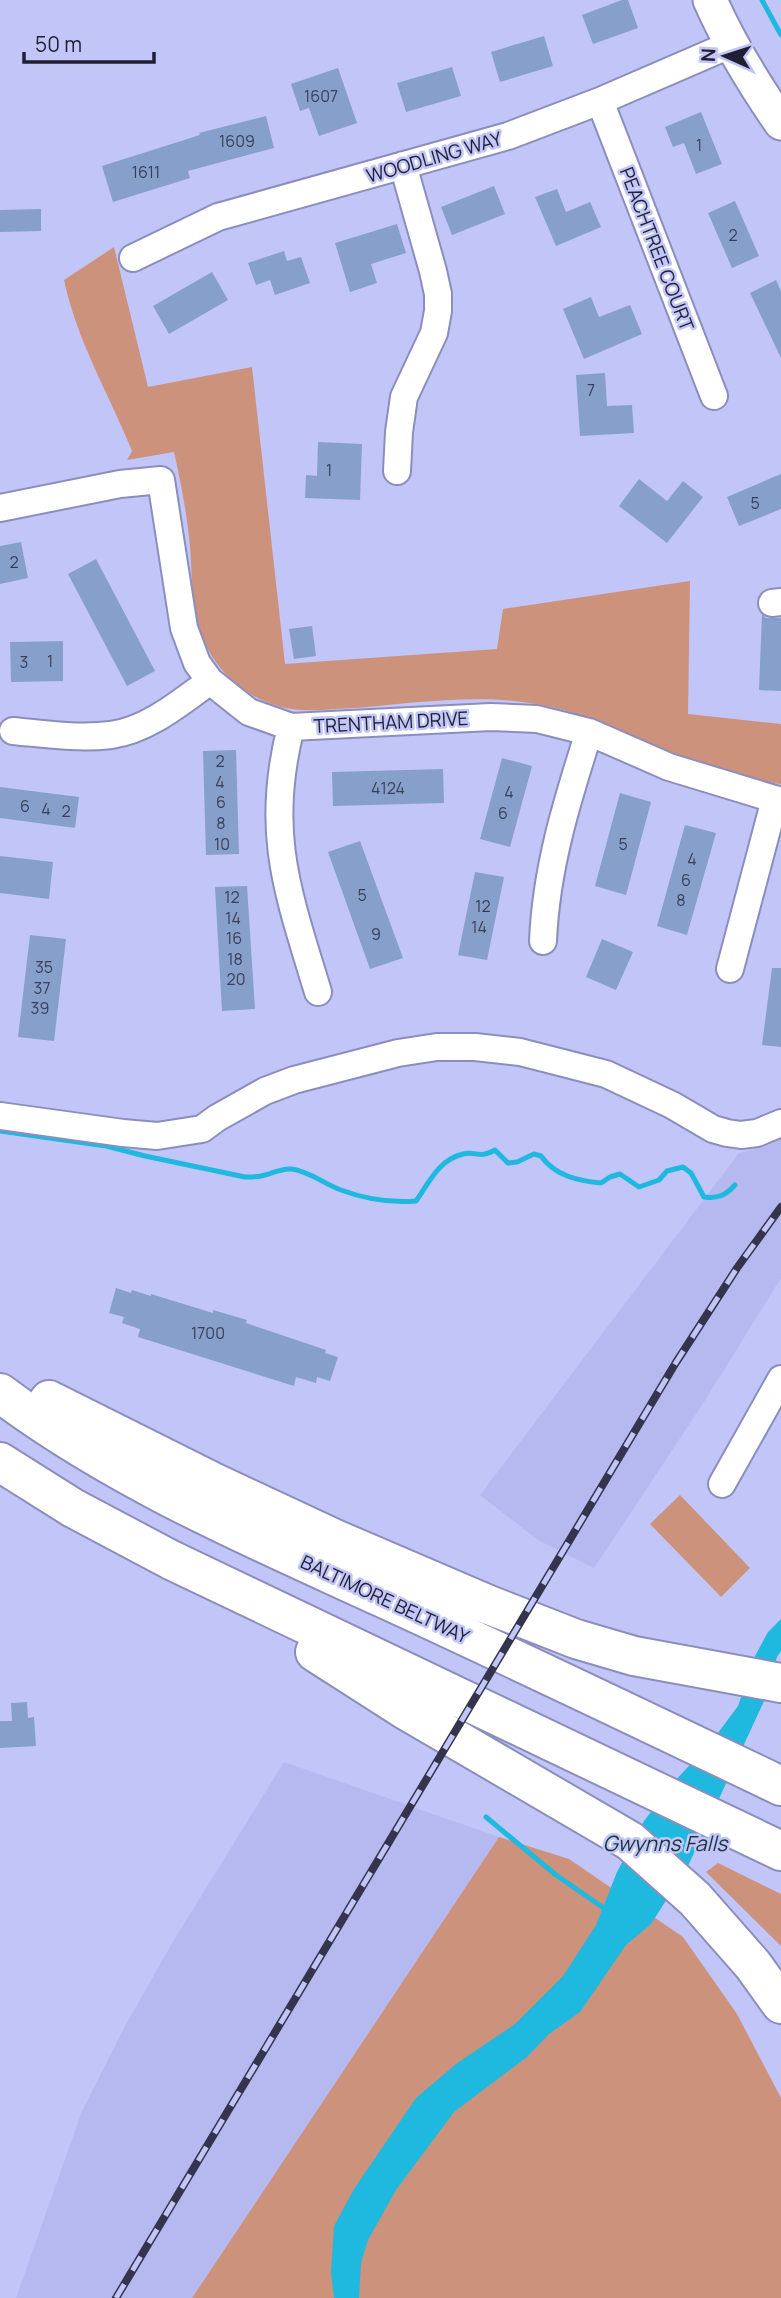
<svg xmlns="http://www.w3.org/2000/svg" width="781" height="2298" font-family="Manrope,sans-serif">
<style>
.built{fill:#b5b9f0}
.green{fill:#cc927c}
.water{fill:#1fb8df}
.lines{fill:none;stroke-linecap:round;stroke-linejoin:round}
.stream{stroke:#1fb8df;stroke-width:5}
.building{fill:#87a0cb}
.minor-casing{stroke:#8b8ebd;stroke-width:30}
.major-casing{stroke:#8b8ebd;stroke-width:37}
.highway-casing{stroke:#8b8ebd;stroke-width:42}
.minor{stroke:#fff;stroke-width:26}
.major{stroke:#fff;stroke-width:33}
.highway{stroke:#fff;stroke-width:38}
.rail-casing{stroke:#34354c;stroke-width:8}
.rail{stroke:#c2c5f7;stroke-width:5;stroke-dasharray:16;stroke-linecap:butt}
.labels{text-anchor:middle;stroke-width:5;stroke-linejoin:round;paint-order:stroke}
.number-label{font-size:16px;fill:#383f58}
.street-label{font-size:19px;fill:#1e1f32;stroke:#c2c5f7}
.water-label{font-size:21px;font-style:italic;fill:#1d343c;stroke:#c2c5f7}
</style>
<rect width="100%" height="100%" fill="#c2c5f7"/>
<path class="built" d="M781,1139V1278L704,1402L594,1568L538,1540L480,1495L739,1153L764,1147Z
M284,1762L499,1837L192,2298H16L82,2111L124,2028L171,1945Z"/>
<path class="green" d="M114,247L148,387L252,367L285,664L497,649L503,609L690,581L688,714L781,724V784C750,781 718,773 688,761C635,740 587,711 530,703C472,694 412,703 355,708C331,709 304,713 281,707C236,695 205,659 195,615C191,593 192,568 190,546C187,514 181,483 174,452L127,460L132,451C109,394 77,341 64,280Z
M680,1495L750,1568L721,1597L650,1524Z
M499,1837L569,1859L683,1937L737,2014L781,2098V2298H192Z
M718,1863L781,1894V1946L706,1872Z"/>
<path class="water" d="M781,1619V1651L777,1657L764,1701L688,1866L651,1924L626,1945L580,2012L549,2034L527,2057L454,2112L396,2190L368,2240L361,2263L359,2298H334L331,2272L334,2226L354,2189L416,2098L456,2064L515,2024L563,1976L596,1925L617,1872L644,1821L674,1782L712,1741L738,1706L755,1656L768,1632Z"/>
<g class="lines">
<path class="stream" d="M762,0L781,35
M0,1131L106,1146L145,1156L245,1177C250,1177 256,1177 261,1176C272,1174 280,1168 292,1169C311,1172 324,1184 341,1190C365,1199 391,1203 416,1201C429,1183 438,1160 463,1154C477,1151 479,1159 495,1150L508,1163L517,1162L534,1154L541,1156C555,1176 579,1181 601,1183L610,1177L620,1174L639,1187L659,1180L667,1171L683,1167L691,1173L704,1197C718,1199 726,1195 735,1185
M486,1817L556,1875L608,1911"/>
</g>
<path class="building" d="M622,0H628L638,28L593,44L582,15Z
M544,36L553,66L500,82L491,52Z
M452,67L461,96L406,112L397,83Z
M338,68L357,123L319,136L309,108L300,111L291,84Z
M701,112L722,164L696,174L684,143L673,147L665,127Z
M266,116L274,148L188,171L190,178L113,202L102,166L200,135L199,133Z
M494,186L505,214L452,235L441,207Z
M557,189L566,212L590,202L601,227L556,246L535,197Z
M735,201L759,256L732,268L708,213Z
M41,209V231L0,232V210Z
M397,224L406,253L371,264L377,283L350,292L335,243Z
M284,251L287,261L301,257L310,283L275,295L270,280L256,285L248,263Z
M212,272L228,300L169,334L153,306Z
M776,280L781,291V358L750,293Z
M591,297L599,317L630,305L642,334L584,359L563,309Z
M605,373L607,406L632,405L634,433L580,436L576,375Z
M318,442L362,444L360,500L305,498L306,475L317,476Z
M781,474V509L739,526L727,497Z
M639,479L667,501L683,481L703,497L667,543L619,506Z
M21,542L28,578L0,584V546Z
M96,559L155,671L127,686L68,574Z
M762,614L766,618H781V691L759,690Z
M312,626L316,656L294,659L289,629Z
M63,641V681L11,682L10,642Z
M236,750L239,854L206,855L203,751Z
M502,758L532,766L510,847L480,839Z
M443,769L444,803L333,806L332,772Z
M0,787L79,797L75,828L0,818Z
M620,793L651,802L626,895L595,886Z
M685,825L716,833L687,935L657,926Z
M360,841L403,958L370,969L328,852Z
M0,856L53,862L49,899L0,893Z
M475,872L504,877L487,960L458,955Z
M247,886L255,1009L222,1011L215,887Z
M30,935L66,939L54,1041L18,1037Z
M602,939L633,952L616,990L586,977Z
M772,968H781V1047L762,1045Z
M116,1288L131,1293L132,1290L151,1296V1294L213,1313V1310L247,1320L246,1323L326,1350L325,1353L338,1357L330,1381L317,1377L316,1383L296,1377L294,1386L138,1337L140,1329L122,1323L124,1317L109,1313Z
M27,1702L28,1718L34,1717L36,1746L0,1748V1721H12L11,1703Z"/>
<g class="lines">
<defs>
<path id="minor" d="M600,101L714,396
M133,258L218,217L508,136L600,101L732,44
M397,471L399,432L404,397L434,333L438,311V294L433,271L403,165
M0,508L120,484L161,480L184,628L197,663L210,681L249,712L291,727L491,717L537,719L589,732L669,767L781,801
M772,603L781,602
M291,727C264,832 288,893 318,992
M13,731C45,734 78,739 111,735C148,730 181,702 210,681
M543,941C546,868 567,801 589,732
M730,969L775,799
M0,1116L123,1133L157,1136L202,1129L217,1118L265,1091L294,1080L398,1053L437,1047H475L520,1052L606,1074L672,1105L713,1129L727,1133L741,1135L757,1133L781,1123
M722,1484L781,1379"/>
<path id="major" d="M710,0C729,43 754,84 781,123"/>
<path id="highway" d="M0,1393C116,1480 252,1538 383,1598C516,1659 649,1723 781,1786
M49,1400L215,1483L335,1539L489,1605L576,1639L634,1656L781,1683
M0,1462L73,1508L171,1560L781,1851
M315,1652L404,1709L630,1841L695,1899L753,1965L781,2004"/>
</defs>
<use href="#minor" class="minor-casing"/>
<use href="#major" class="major-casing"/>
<use href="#highway" class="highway-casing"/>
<use href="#minor" class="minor"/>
<use href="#major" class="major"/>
<use href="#highway" class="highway"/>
<defs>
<path id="rail" d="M116,2298L675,1364L737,1268L781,1207"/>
</defs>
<use href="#rail" class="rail-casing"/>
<use href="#rail" class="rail"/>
</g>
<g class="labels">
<g class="number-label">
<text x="321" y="102">1607</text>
<text x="237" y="147">1609</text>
<text x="699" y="151">1</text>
<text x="146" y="178">1611</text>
<text x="733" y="241">2</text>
<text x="591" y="396">7</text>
<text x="329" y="476">1</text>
<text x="755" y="509">5</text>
<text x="14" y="568">2</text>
<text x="50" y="667">1</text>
<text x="24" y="668">3</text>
<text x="220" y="767">2</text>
<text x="220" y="788">4</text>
<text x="388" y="794">4124</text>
<text x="509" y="798">4</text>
<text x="221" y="808">6</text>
<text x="25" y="812">6</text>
<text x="46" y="815">4</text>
<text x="66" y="817">2</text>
<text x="503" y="819">6</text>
<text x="221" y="829">8</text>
<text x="222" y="850">10</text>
<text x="623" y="850">5</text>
<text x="692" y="865">4</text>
<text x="686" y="886">6</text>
<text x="362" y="901">5</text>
<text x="232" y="903">12</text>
<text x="681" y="906">8</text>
<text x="483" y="912">12</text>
<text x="233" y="924">14</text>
<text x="479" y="933">14</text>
<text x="376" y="940">9</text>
<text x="234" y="944">16</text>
<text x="235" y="965">18</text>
<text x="44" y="973">35</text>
<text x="236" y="985">20</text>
<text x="42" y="994">37</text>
<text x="40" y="1014">39</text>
<text x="208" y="1339">1700</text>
</g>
<g class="street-label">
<text transform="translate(434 157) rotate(-16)" y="7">WOODLING WAY</text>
<text transform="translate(657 249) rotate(69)" y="7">PEACHTREE COURT</text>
<text transform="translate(391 722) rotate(-3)" y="7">TRENTHAM DRIVE</text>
<text transform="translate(385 1599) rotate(25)" y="7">BALTIMORE BELTWAY</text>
</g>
<g class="water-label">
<text x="665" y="1851">Gwynns Falls</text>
</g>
</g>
<g transform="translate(725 56) rotate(273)" stroke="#c2c5f7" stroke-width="5" paint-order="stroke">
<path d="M0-5L12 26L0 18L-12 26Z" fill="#1e1f32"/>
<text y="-10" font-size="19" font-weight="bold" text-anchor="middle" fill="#1e1f32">N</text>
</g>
<path d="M24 52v10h130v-10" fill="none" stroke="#1e1f32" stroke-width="3.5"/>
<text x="35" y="52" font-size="21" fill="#1e1f32" stroke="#c2c5f7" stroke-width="5" paint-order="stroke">50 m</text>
</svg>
